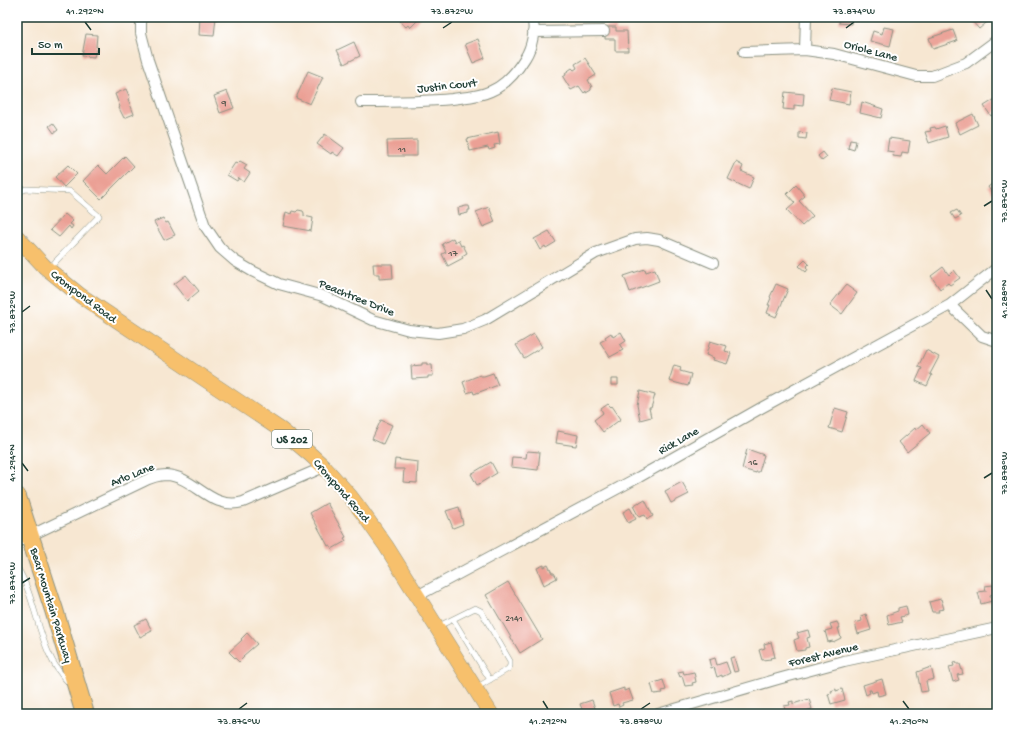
<svg xmlns="http://www.w3.org/2000/svg" width="1014" height="731" font-family="'Gochi Hand',sans-serif">
<style>
.building{fill:#eba095}
.lines{fill:none;stroke-linecap:round;stroke-linejoin:round}
.lane-casing{stroke:#8b9283;stroke-width:6}
.street-casing{stroke:#8b9283;stroke-width:12}
.primary-casing{stroke:#8b9283;stroke-width:16}
.highway-casing{stroke:#8b9283;stroke-width:20}
.lane{stroke:#fff;stroke-width:5}
.street{stroke:#fff;stroke-width:10}
.primary{stroke:#f7c06c;stroke-width:15}
.highway{stroke:#f7c06c;stroke-width:18}
.ticks{fill:none;stroke:#1f3d34;stroke-width:1.5}
.labels{text-anchor:middle;stroke-width:4;stroke-linejoin:round;paint-order:stroke}
.number-label{font-size:10px;fill:#52564c}
.shield{fill:#fff;stroke:#627771;stroke-width:1}
.shield-label{font-size:11px;font-weight:bold;fill:#1f3d34}
.street-label{font-size:12px;fill:#1f3d34;stroke:#fff}
.neatline{fill:none;stroke:#1f3d34;stroke-width:1.5}
.ticks-label{font-size:10px;text-anchor:middle;fill:#1f3d34}
</style>
<rect width="100%" height="100%" fill="#fff"/>
<filter id="ink" filterUnits="userSpaceOnUse"><feTurbulence type="fractalNoise" baseFrequency=".025" numOctaves="2"/><feDisplacementMap in="SourceGraphic" scale="8" xChannelSelector="R" yChannelSelector="G"/><feConvolveMatrix kernelMatrix="1 2 1 2 8 2 1 2 1" color-interpolation-filters="sRGB"/></filter>
<filter id="wash" filterUnits="userSpaceOnUse"><feTurbulence type="fractalNoise" baseFrequency=".012" numOctaves="4" result="noise"/><feDisplacementMap in="SourceGraphic" scale="16" xChannelSelector="R" yChannelSelector="G"/><feGaussianBlur stdDeviation="0.9" result="paint"/><feColorMatrix in="noise" values="0 0 0 0 0 0 0 0 0 0 0 0 0 0 0 0 0 1.4 0 .05"/><feComposite in="paint" operator="in"/></filter>
<g filter="url(#wash)">
<rect width="100%" height="100%" fill="#f7e7d2"/>
<g id="blocks">
<path class="building" d="M200,17H216L214,36L199,35Z
M399,17H421L410,28L408,25L406,27L400,22L402,20Z
M840,17H852L851,24L839,23Z
M974,17H993L979,29L971,20Z
M605,27H616V31H627L628,51H615V39H605Z
M884,27L894,29L890,46L870,41L873,31L882,34Z
M953,30L957,41L933,49L929,38Z
M86,34L97,35L96,47H98V50H96L94,57L82,56Z
M478,39L485,58L473,63L465,44Z
M354,42L360,56L344,64L337,50Z
M585,58L596,75L588,80L592,87L591,88V90L586,93V91L584,93L579,86L571,90L563,77L566,75L565,73L572,68L574,70L577,68L575,64Z
M308,71L323,77L310,104L296,98Z
M832,88L851,92L849,104L829,100Z
M126,89L130,98L128,99L134,114L124,118L119,108L120,107L115,94Z
M227,91L234,108L220,113L214,96Z
M785,92L804,94L803,106L794,105V110L783,109Z
M997,98V111L991,116L984,106Z
M862,102L883,109L881,118L860,113Z
M973,114L978,125L960,134L955,123Z
M53,123L58,130L54,133L49,126Z
M945,126L948,137L929,143L925,132L931,131L930,128L935,127L936,129Z
M498,132L500,144L494,145L495,148L489,150L488,147L470,151L467,139Z
M799,132L807,133L806,139L799,138Z
M325,134L344,148L338,156L332,152L331,154L317,144Z
M889,138L910,141L908,153L902,152L901,157L893,156L894,152L887,151Z
M417,140V156H388L387,141Z
M850,140L856,141L854,150L848,148Z
M823,152L827,157L822,161L818,156Z
M125,156L134,166L101,199L83,181L98,165L107,174Z
M240,161L247,165L244,169L250,173L244,182L239,178L237,181L227,175L235,163L237,164Z
M736,162L743,166L741,171L754,177L749,189L728,179Z
M68,165L77,174L64,187L55,177Z
M997,180V185L995,187L997,189L992,193L988,187Z
M796,185L805,196L799,201L813,216L802,226L787,210L795,203L787,194Z
M466,206H469L470,210H468V213L459,215L458,208Z
M489,207L495,222L483,227L476,212Z
M298,210L303,211L304,213V216L313,218L311,231L283,226L286,212L291,214L292,211L296,212Z
M957,210L961,216L955,219L951,213Z
M65,214L73,221L70,224L73,226L71,229L69,226L59,237L50,230Z
M163,218L166,223L168,222L175,235L164,240L154,222Z
M549,231L556,242L546,248L545,246L540,250L534,239Z
M453,238L455,242L458,240L461,246L463,245L467,253L462,256L463,258L448,266L442,254L446,252L442,244Z
M805,260L809,264L806,267L808,269L806,272L799,266Z
M373,264H392L393,278L379,279V274H374Z
M943,267L949,275L954,270L960,278L950,285L948,283L940,289L931,276Z
M645,269L646,272L655,269L659,281L630,292L624,276Z
M186,275L199,291L187,301L174,284Z
M776,284L788,289L776,317L767,313L770,305H768L771,298L770,297Z
M846,285L857,293L842,314L830,305Z
M621,332L626,341L620,345L623,350L610,357L600,342L606,339L605,337L611,333L613,337Z
M534,334L542,347L524,358L516,345Z
M710,341L727,346L725,351L731,353L727,364L713,360L714,358L706,355Z
M926,350L939,357L930,374L932,375L927,386L916,381L922,368L918,367Z
M422,363H427V365H432L433,376H428V378L412,379L411,366L422,365Z
M674,365L681,367L680,371L691,374L688,386L669,381Z
M493,373L498,385L474,394L473,391L467,393L463,382L480,375L481,376H484Z
M611,379H618V385H611Z
M640,391L655,395L651,408H649L651,417L640,420L637,405Z
M608,404L611,407L612,406L621,419L603,432L594,420L603,413L601,409Z
M835,408L848,412L842,432L829,428Z
M381,420L392,425L383,444L372,439Z
M923,424L930,433L907,452L899,442L915,428L916,430Z
M558,431L578,435L576,446L556,443Z
M747,449L764,455L759,472H756V473L742,469Z
M527,451L540,452L538,470L511,467L512,457L526,458Z
M395,459L418,462L417,483L403,482L404,469H394Z
M491,462L497,473L477,485L471,474Z
M682,482L689,494L671,503L665,491Z
M645,500L653,516L647,519L645,515L639,517L633,506L639,502L640,503Z
M327,503L346,537L344,538L346,541L332,549L330,545L328,546L327,544L310,513Z
M459,507L463,524L453,528L446,511Z
M630,508L636,519L628,523L623,512Z
M544,565V567L548,565L552,573H554L557,578L544,585L537,568Z
M508,582L542,639L520,653L486,595Z
M993,585L995,593L990,595L992,601L981,604L978,592L986,591L985,586Z
M941,599L944,609L938,610L939,612H932L929,602Z
M906,606L908,615L900,617L902,622L889,625L887,615L898,611V608Z
M866,614L871,630L858,634L855,623L862,621L861,616Z
M146,619L152,631L140,637L134,625Z
M837,622L840,628H838L841,638L833,642V641L828,642L825,631L832,629L830,624Z
M808,630L810,637L807,638L809,647L805,648V650L797,651L794,640L799,638L797,633Z
M247,633L257,644L243,656L244,657L239,662L229,652L242,640L241,639Z
M771,642L775,657L770,658L771,659L762,660L759,650L765,648L764,644Z
M734,657L738,671L734,672L730,658Z
M715,658L717,665L726,662L730,673L722,677V675L717,677L714,667L711,668L709,660Z
M956,662L957,664H960L963,674L957,675L959,680L953,682L949,667L954,666L953,663Z
M931,667L934,679L926,681L928,691L921,692L917,672Z
M683,671L684,674L694,672L696,682L692,683L693,685L685,686L682,676L680,677L678,672Z
M882,679L886,694L878,696L877,691L872,693L871,690H869L870,693L866,695L863,685Z
M663,680L666,690L662,691L663,693L654,694L651,684Z
M624,688V691L629,689L633,700L622,703L623,705L619,707L618,704L613,706L609,693Z
M836,689V691L842,689L845,700L831,704L828,694L832,693L831,691Z
M809,699L812,709L802,712V714H786L784,706L790,705L789,702L793,701V704Z
M592,700L596,711L584,714L580,704Z"/>
</g>
</g>
<g filter="url(#ink)">
<use href="#blocks" fill-opacity="0" stroke="#8b9283" stroke-width="1"/>
<g class="lines">
<defs>
<path id="lane" d="M17,193L26,189L70,191L99,216L57,260L49,269
M17,567C39,603 37,652 69,683
M453,619L490,680
M437,627L475,608L481,611L510,661V666L508,669L476,688"/>
<path id="street" d="M141,17V33L148,60L205,226L220,248L235,261L252,271L279,284L323,296L373,320L409,330L438,333L463,329L485,320L596,253L635,239L647,238L659,240L713,263
M533,32L604,31
M805,50L806,17
M744,52L805,50L834,54L916,76H932L966,63L997,40
M361,102C392,102 422,102 452,99C466,97 478,97 491,91C505,85 517,71 525,58C532,47 536,29 532,17
M950,305L982,336L997,341
M17,542L142,482C150,478 157,475 166,475C195,476 210,511 243,502L324,467
M417,596L639,477L761,408L950,305L997,268
M658,714L778,679L844,661L997,628"/>
<path id="primary" d="M17,237L45,267L81,296L281,430L311,455L324,467L350,496L362,512L386,546L491,714"/>
<path id="highway" d="M17,497L54,610L85,714"/>
</defs>
<use href="#lane" class="lane-casing"/>
<use href="#street" class="street-casing"/>
<use href="#primary" class="primary-casing"/>
<use href="#highway" class="highway-casing"/>
<use href="#lane" class="lane"/>
<use href="#street" class="street"/>
<use href="#primary" class="primary"/>
<use href="#highway" class="highway"/>
</g>
</g>
<path class="ticks" d="M85,22L91,30M443,28L452,22M846,28L854,22M984,206L992,201M986,290L992,299M22,312L30,306M22,463L28,471M984,478L992,473M22,583L30,578M543,701L548,709M903,701L909,709M239,709L247,703M641,709L650,703"/>
<g class="labels">
<g class="number-label">
<text x="224" y="106">9</text>
<text x="402" y="152">11</text>
<text x="453" y="256">17</text>
<text x="753" y="465">16</text>
<text x="514" y="621">2141</text>
</g>
<rect class="shield" x="272" y="430" width="40" height="18" rx="3"/>
<g class="shield-label">
<text x="292" y="443">US 202</text>
</g>
<g class="street-label">
<text transform="translate(871 50) rotate(15)" y="4">Oriole Lane</text>
<text transform="translate(447 85) rotate(-6)" y="4">Justin Court</text>
<text transform="translate(84 296) rotate(37)" y="4">Crompond Road</text>
<text transform="translate(357 297) rotate(22)" y="4">Peachtree Drive</text>
<text transform="translate(678 440) rotate(-29)" y="4">Rick Lane</text>
<text transform="translate(132 474) rotate(-22)" y="4">Arlo Lane</text>
<text transform="translate(342 490) rotate(49)" y="4">Crompond Road</text>
<text transform="translate(52 605) rotate(73)" y="4">Bear Mountain Parkway</text>
<text transform="translate(823 654) rotate(-14)" y="4">Forest Avenue</text>
</g>
</g>
<rect width="1014" height="731" fill="none" stroke="#fff" stroke-width="44"/>
<path d="M32 48v6h67v-6" fill="none" stroke="#1f3d34" stroke-width="2"/>
<text x="38" y="48" font-size="12" fill="#1f3d34" stroke="#ffffff" stroke-width="3" paint-order="stroke">50 m</text>
<rect x="22" y="22" width="970" height="687" class="neatline"/>
<g class="ticks-label">
<text x="85" y="14">41.292°N</text>
<text x="452" y="14">73.872°W</text>
<text x="854" y="14">73.874°W</text>
<text transform="translate(1003 201) rotate(-90)" y="4">73.876°W</text>
<text transform="translate(1003 299) rotate(-90)" y="4">41.288°N</text>
<text transform="translate(11 312) rotate(-90)" y="4">73.872°W</text>
<text transform="translate(11 463) rotate(-90)" y="4">41.294°N</text>
<text transform="translate(1003 473) rotate(-90)" y="4">73.878°W</text>
<text transform="translate(11 583) rotate(-90)" y="4">73.874°W</text>
<text x="239" y="724">73.876°W</text>
<text x="548" y="724">41.292°N</text>
<text x="641" y="724">73.878°W</text>
<text x="909" y="724">41.290°N</text>
</g>
</svg>
